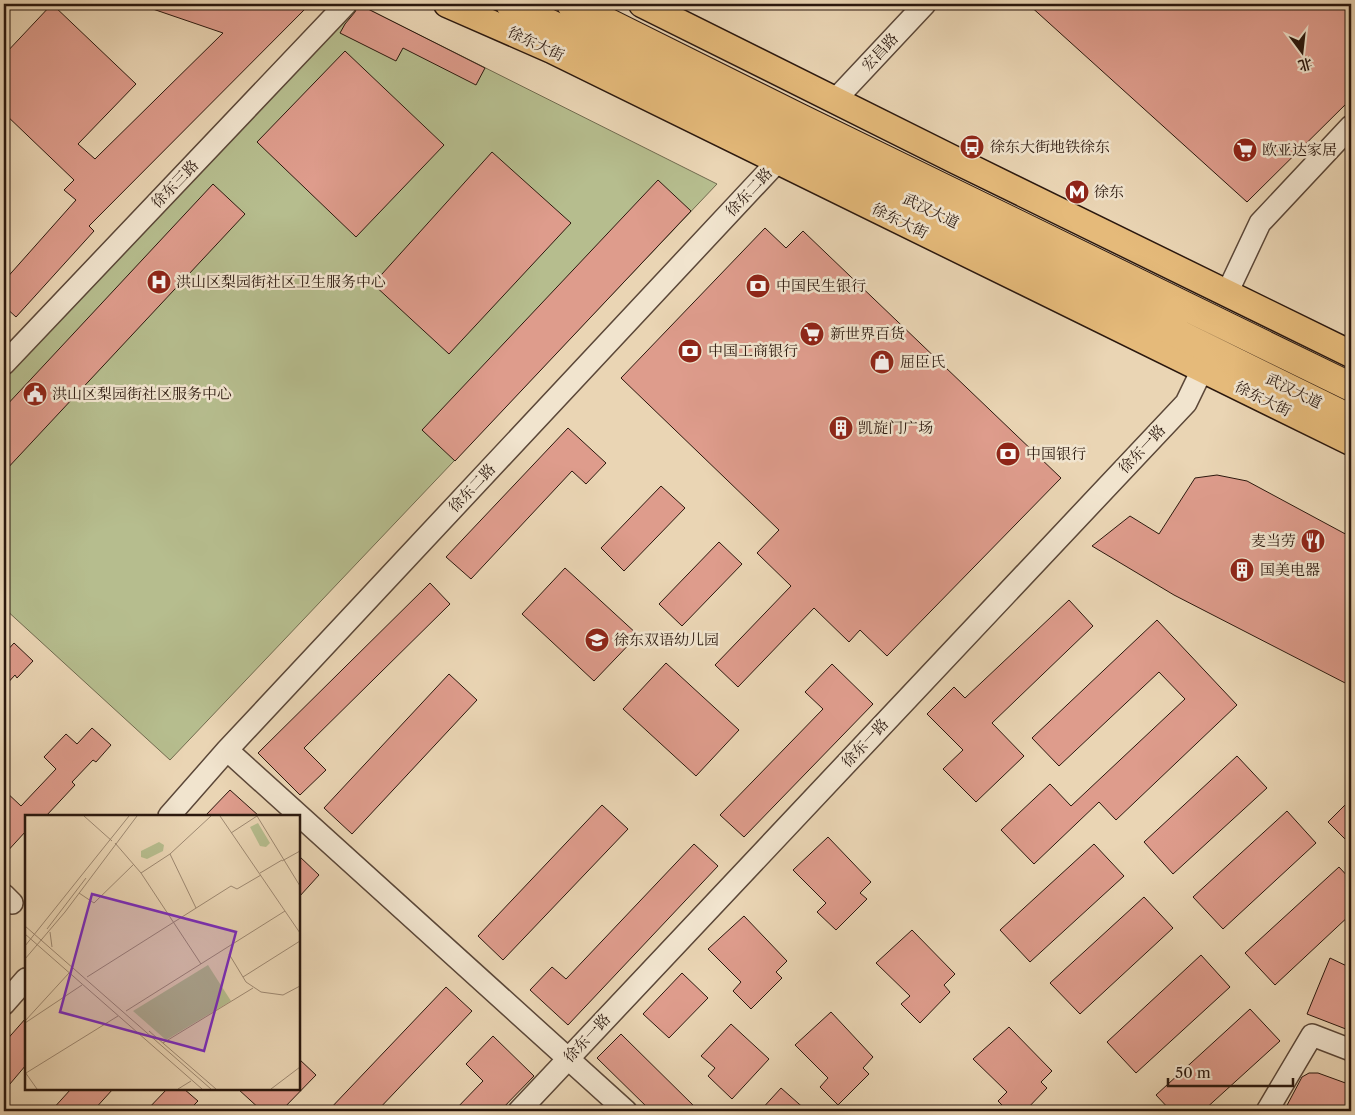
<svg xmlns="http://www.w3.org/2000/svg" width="1355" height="1115" font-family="'Libre Caslon Text','Noto Serif SC',serif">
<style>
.green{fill:#b6bd8e;stroke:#706a4e}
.building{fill:#de9c8c;stroke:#2b180e}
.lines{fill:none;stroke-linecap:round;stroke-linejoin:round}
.minor-casing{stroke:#5b4738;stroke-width:24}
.major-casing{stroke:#2b180e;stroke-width:29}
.highway-casing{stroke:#2b180e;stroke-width:30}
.minor{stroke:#f1e4ce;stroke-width:21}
.major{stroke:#e5ba7a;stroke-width:26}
.highway{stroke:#e5ba7a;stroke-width:28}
.labels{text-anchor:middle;stroke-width:5;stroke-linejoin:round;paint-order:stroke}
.street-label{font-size:15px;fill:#2b180e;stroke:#f1e4ce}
.poi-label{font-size:15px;fill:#2b180e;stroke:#f1e4ce;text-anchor:start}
.inset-road{fill:none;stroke:#9e8972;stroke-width:1}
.view{fill:#7b2cbf;fill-opacity:0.15;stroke:#7b2cbf;stroke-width:2.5}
.inset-edge{fill:none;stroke:#2b180e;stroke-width:2.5}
</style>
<rect width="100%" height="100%" fill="#ead5b4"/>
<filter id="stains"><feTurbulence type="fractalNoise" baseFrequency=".004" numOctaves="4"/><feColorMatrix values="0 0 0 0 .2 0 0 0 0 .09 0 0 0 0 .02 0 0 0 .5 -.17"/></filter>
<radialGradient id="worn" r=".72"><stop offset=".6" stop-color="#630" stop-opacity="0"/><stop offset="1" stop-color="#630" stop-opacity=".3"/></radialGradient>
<path class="green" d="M354,4H358L717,184L170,760L4,608V375Z"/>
<path class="building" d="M52,4L136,84L78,144L95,159L223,33L144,6V4H310L89,226L94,231L16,317L4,306V281L76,200L64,190L74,180L4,113V55Z
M358,4L485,68L476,85L403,48L396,61L340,33L345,24L355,12Z
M1028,4H1351V99L1247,202Z
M345,51L444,145L356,237L257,142Z
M492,152L571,223L449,354L373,284Z
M658,180L691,211L455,461L422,430Z
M213,184L245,214L4,472V408Z
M765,228L786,248L803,231L1061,478L887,656L860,630L849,642L814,608L738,687L715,665L791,586L757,553L779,530L621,378Z
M568,428L606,463L586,484L572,471L471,579L446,557Z
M1217,475L1247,481L1351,537V686L1174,595L1092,546L1130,516L1159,534L1195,478Z
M661,486L685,508L624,571L601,548Z
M719,542L742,564L682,626L659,604Z
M565,568L638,635L594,681L522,614Z
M430,583L450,604L304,748L326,770L300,795L258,753Z
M1069,600L1093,626L992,723L1024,756L976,802L943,769L963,750L927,714L954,687L965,698Z
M1157,620L1237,705L1116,820L1099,802L1034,864L1001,830L1050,784L1071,806L1185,699L1159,672L1059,766L1032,738Z
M14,643L33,661L17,678L15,675L4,687V654Z
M666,663L739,730L696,776L623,709Z
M832,664L873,704L744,837L720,815L823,709L805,692Z
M449,674L477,700L352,834L324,808Z
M92,728L111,745L96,762L93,760L72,782L75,785L46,816H26V831L4,855V790L21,806L56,769L44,757L66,734L77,744Z
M1237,756L1267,788L1173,874L1144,842Z
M230,790L259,816H205Z
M1351,799V845L1328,822Z
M602,805L628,829L503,960L478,936Z
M1287,811L1316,843L1223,929L1193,897Z
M828,837L871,882L860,893L867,899L836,930L817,912L826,903L793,870Z
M694,844L718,866L568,1025L530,990L552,967L566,979Z
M1094,844L1124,876L1030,962L1000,930Z
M299,856L319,875L299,897Z
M1339,867L1351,880V914L1275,985L1245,953Z
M1144,897L1173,928L1080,1014L1050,983Z
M744,916L787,961L776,972L782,978L751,1009L733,991L741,982L708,949Z
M912,930L955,974L944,985L950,992L920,1023L901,1004L910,996L876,963Z
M1201,955L1230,987L1136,1073L1107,1042Z
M1330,958L1351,968V1031L1307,1014Z
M682,973L708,998L669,1038L643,1014Z
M446,987L472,1011L377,1111H328Z
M1250,1009L1280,1041L1203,1111H1171L1156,1095Z
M831,1012L873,1057L863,1068L869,1074L838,1105L820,1087L828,1078L795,1045Z
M26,1018V1065L4,1091V1043Z
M731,1024L769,1059L732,1099L708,1076L715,1068L701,1056Z
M1009,1027L1052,1071L1041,1082L1047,1088L1025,1111H1008L998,1101L1007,1092L973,1059Z
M621,1034L699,1111H651L597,1058Z
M493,1036L534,1076L500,1111H454L483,1081L466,1064Z
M299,1059L316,1075L281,1111H262L238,1089H299Z
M1309,1073H1318L1351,1085V1111H1284L1302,1077Z
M781,1088L807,1111H760Z
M71,1089H113L93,1111H51Z
M167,1089H184L198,1101L188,1111H146Z"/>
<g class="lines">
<defs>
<path id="minor" d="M835,100L925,4
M1227,293L1260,223L1351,126
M4,364L346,4
M227,750L626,1111
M169,816L227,750L778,161
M4,895L12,903
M4,1004L26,979
M519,1111L1186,403L1202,370
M1267,1111L1312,1035L1351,1050"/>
<path id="major" d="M447,4L552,50L1351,442
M642,4L957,161L1351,354"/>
<path id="highway" d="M510,4L1351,419
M571,4L800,118L1351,387"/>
</defs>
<use href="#minor" class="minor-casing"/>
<use href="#major" class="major-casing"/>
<use href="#highway" class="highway-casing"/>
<use href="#minor" class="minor"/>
<use href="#major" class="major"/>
<use href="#highway" class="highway"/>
</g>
<defs>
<symbol id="bus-disc" viewBox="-11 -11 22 22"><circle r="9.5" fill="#8f2418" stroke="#f1e4ce"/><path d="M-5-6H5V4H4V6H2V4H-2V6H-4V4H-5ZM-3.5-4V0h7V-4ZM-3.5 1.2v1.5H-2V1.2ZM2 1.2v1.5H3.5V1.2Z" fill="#fff"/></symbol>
<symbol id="supermarket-disc" viewBox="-11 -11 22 22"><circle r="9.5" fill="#8f2418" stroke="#f1e4ce"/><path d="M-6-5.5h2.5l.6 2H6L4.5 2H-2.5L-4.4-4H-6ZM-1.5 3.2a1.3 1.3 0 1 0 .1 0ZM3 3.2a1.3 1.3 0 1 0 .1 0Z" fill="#fff"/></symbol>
<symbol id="metro-disc" viewBox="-11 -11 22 22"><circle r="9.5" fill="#8f2418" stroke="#f1e4ce"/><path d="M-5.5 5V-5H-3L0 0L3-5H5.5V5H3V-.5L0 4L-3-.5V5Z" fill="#fff"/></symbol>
<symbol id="hospital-disc" viewBox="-11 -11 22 22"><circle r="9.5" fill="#8f2418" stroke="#f1e4ce"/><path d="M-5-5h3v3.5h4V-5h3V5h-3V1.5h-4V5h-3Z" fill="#fff"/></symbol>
<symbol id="bank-disc" viewBox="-11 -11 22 22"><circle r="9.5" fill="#8f2418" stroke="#f1e4ce"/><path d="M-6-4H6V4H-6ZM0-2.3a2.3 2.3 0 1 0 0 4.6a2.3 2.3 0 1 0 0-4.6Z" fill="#fff"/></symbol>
<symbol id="shop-disc" viewBox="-11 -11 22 22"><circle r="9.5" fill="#8f2418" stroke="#f1e4ce"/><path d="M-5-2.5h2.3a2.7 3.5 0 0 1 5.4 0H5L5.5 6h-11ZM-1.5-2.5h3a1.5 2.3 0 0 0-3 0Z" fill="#fff"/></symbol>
<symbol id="civic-disc" viewBox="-11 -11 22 22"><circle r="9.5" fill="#8f2418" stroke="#f1e4ce"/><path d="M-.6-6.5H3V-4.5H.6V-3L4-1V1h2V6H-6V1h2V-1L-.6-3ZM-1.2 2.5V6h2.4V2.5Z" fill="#fff"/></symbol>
<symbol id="building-disc" viewBox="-11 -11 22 22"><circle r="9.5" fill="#8f2418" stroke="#f1e4ce"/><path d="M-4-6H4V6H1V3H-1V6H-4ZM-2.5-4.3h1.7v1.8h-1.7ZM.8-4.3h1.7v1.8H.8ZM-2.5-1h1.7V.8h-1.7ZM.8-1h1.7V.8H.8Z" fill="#fff"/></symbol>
<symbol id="restaurant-disc" viewBox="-11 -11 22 22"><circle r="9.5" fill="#8f2418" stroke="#f1e4ce"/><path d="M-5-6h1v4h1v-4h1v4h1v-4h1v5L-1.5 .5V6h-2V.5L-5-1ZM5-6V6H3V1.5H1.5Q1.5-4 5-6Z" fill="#fff"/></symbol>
<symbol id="school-disc" viewBox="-11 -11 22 22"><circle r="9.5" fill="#8f2418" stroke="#f1e4ce"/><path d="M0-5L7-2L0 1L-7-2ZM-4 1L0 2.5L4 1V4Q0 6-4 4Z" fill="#fff"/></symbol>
</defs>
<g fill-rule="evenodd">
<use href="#bus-disc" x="958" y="133" width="28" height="28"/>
<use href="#supermarket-disc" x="1231" y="136" width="28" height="28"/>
<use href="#metro-disc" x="1063" y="178" width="28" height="28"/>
<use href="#hospital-disc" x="145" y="268" width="28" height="28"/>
<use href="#bank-disc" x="744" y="272" width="28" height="28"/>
<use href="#supermarket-disc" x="798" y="320" width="28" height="28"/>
<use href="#bank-disc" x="676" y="337" width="28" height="28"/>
<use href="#shop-disc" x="868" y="348" width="28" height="28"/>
<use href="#civic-disc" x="21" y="380" width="28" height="28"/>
<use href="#building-disc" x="827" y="414" width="28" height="28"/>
<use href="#bank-disc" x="994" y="440" width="28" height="28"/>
<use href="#restaurant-disc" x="1299" y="527" width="28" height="28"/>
<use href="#building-disc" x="1228" y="556" width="28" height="28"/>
<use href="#school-disc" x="583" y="626" width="28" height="28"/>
</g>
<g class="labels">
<g class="street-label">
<text transform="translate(536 44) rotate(25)" y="5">徐东大街</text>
<text transform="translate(880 52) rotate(-47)" y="5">宏昌路</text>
<text transform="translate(175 184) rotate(-46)" y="5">徐东三路</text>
<text transform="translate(749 192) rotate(-47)" y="5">徐东二路</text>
<text transform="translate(931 211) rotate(26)" y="5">武汉大道</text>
<text transform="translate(900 221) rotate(26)" y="5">徐东大街</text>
<text transform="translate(1294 391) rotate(26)" y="5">武汉大道</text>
<text transform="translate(1263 399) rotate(26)" y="5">徐东大街</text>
<text transform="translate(1142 449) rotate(-47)" y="5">徐东一路</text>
<text transform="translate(472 488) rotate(-47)" y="5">徐东二路</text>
<text transform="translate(865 743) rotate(-47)" y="5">徐东一路</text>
<text transform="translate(587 1038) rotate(-47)" y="5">徐东一路</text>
</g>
<g class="poi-label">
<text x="990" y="152">徐东大街地铁徐东</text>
<text x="1262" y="155">欧亚达家居</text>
<text x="1094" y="197">徐东</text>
<text x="176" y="287">洪山区梨园街社区卫生服务中心</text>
<text x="776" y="291">中国民生银行</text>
<text x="830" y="339">新世界百货</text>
<text x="708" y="356">中国工商银行</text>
<text x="900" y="367">屈臣氏</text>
<text x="52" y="399">洪山区梨园街社区服务中心</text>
<text x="858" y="433">凯旋门广场</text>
<text x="1026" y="459">中国银行</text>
<text x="1296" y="546" text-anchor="end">麦当劳</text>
<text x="1260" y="575">国美电器</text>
<text x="614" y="645">徐东双语幼儿园</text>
</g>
</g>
<g transform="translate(25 815)">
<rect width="275" height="275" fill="#ead5b4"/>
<path d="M233,8L245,28L241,32L235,31L225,12ZM134,27L139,30L138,36L122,44L116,42V36ZM183,150L206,186L141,225L108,196Z" fill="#b6bd8e"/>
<path class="inset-road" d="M59,1L87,26M195,1L275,118M232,1L275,71M206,18L232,1M90,28L116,58L176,149M145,39L171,93M257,46L275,36M116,58L145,39L186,1M235,58L257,45M54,78L69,88L109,49M0,111L186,274M22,114L61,63M25,117L27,132M0,119L177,274M0,131L104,1M204,139L221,167L236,177L258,180L275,171M0,144L40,97L112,1M62,162L206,71L212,74L236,60M218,162L275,126M101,196L260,96M0,206L44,158M0,208L57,170M124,216L191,274M138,228L228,173M0,257L12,274M1,258L93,201M153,274L166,266M246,274L275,252"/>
<path class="view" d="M67,79L211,117L179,236L35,197Z"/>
<rect width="275" height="275" class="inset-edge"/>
</g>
<rect width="1355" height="1115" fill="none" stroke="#ead5b4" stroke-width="20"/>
<rect x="5" y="5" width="1345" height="1105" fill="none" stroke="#2b180e" stroke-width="2.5"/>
<rect x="10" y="10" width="1335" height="1095" fill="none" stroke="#2b180e"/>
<g transform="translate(1302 52) rotate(165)" stroke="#f1e4ce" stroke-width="4" paint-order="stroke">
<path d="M0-4L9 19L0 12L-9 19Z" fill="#2b180e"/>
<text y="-8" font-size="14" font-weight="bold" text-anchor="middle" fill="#2b180e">北</text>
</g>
<path d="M1168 1078v8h125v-8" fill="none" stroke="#2b180e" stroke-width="2.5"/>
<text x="1175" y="1078" font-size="15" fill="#2b180e" stroke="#f1e4ce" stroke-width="4" paint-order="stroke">50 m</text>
<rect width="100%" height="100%" filter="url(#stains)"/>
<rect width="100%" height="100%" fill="url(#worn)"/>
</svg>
